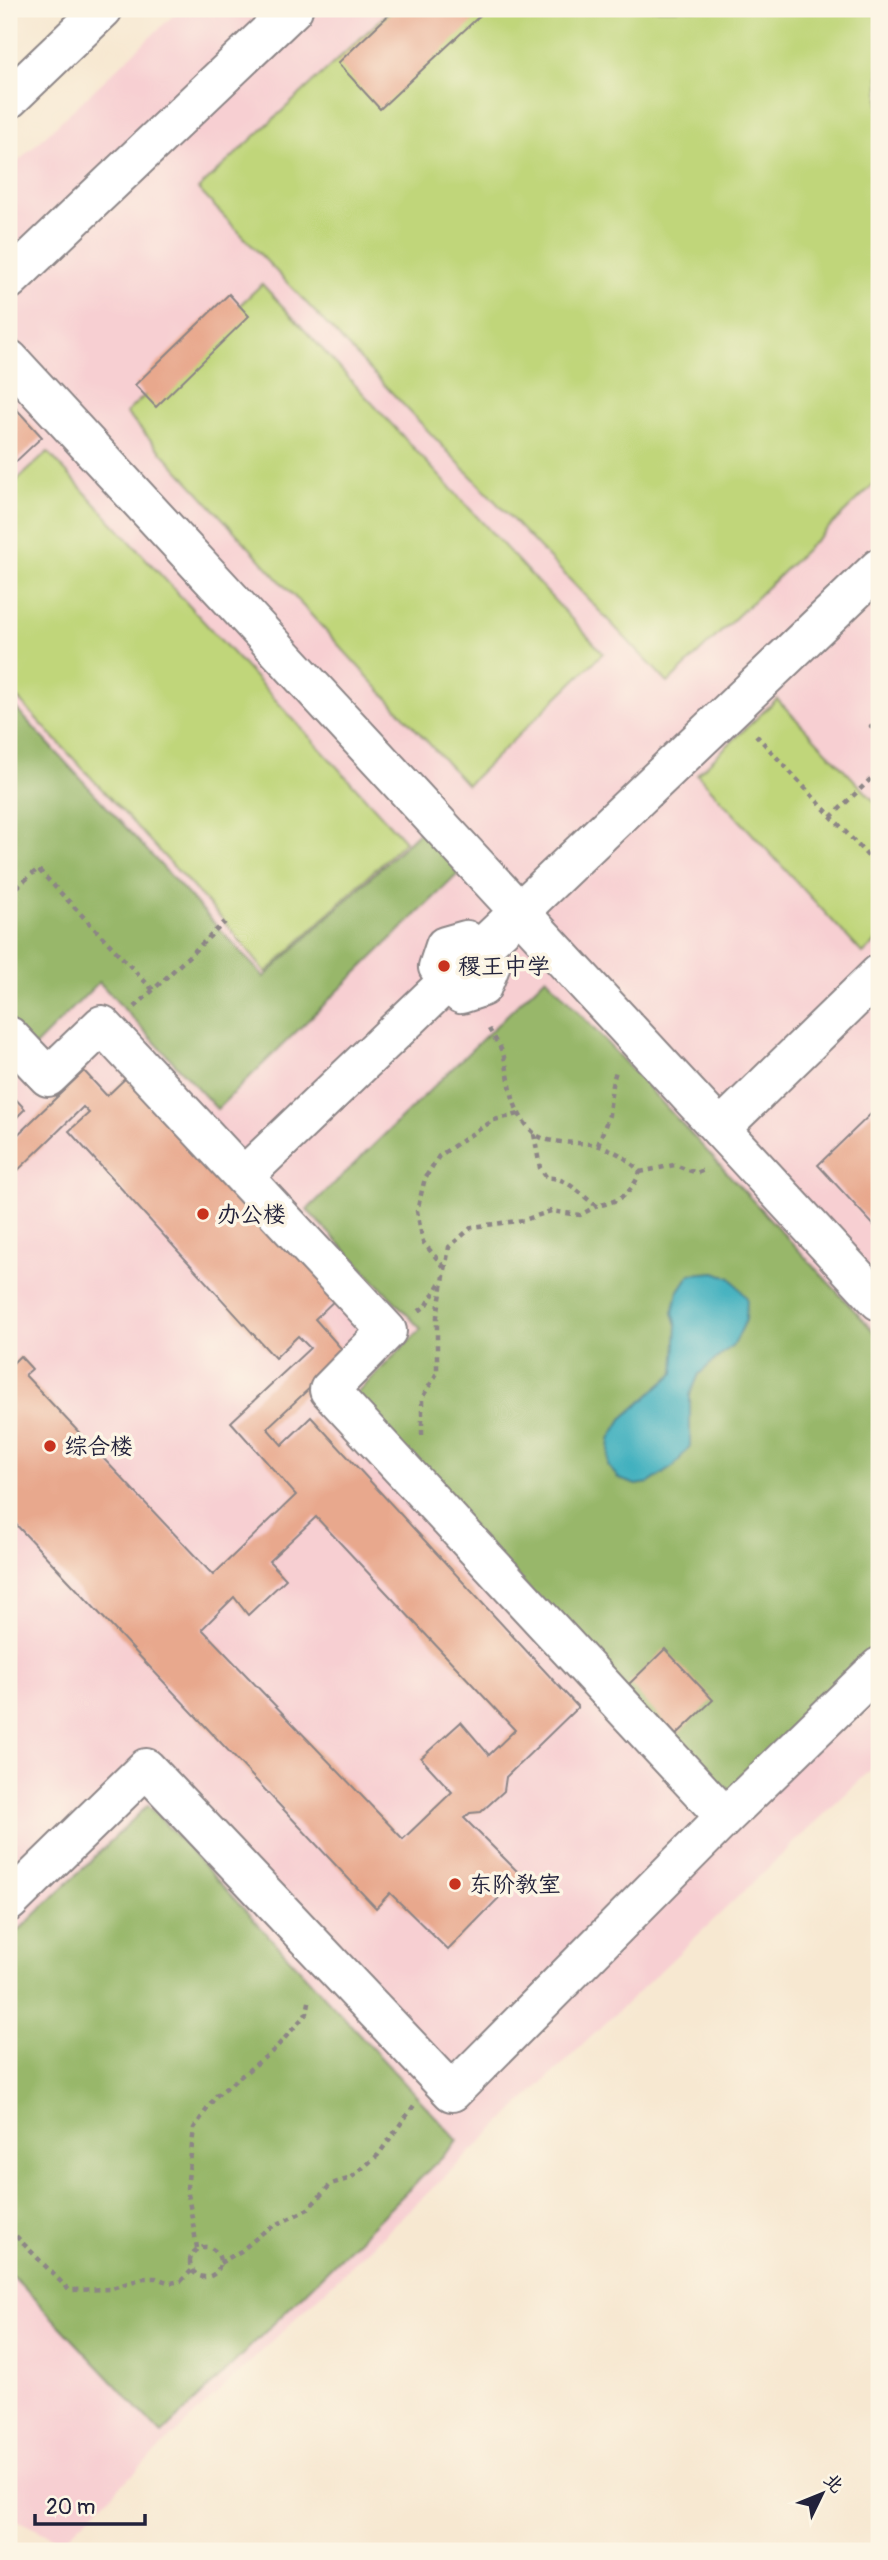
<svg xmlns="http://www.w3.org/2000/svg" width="888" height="2560" font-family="Pangolin,'LXGW WenKai TC',sans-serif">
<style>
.built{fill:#f7cfd2}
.green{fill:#c0d67a;stroke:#717c5a;stroke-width:2}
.forest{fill:#98b76a;stroke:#5d6c52;stroke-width:2}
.water{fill:#43b1bf;stroke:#326a7d;stroke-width:2}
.building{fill:#e8a88d;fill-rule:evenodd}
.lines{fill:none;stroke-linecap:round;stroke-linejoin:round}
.minor-casing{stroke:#8c8586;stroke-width:42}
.path{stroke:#8c8586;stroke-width:4.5;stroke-dasharray:5 5;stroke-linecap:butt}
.minor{stroke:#fff;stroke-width:38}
.poi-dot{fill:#c8321e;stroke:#fcf5e5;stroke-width:2.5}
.labels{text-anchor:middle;stroke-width:7;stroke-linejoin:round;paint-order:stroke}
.poi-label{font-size:23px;fill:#22223b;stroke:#fcf5e5;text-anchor:start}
</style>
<rect width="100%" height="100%" fill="#fcf5e5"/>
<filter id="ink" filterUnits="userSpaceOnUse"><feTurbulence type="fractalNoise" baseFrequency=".0143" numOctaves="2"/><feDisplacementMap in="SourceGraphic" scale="14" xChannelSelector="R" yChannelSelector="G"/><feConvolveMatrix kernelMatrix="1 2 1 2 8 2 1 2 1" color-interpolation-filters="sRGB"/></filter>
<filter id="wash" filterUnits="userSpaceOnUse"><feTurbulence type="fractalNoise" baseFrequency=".00686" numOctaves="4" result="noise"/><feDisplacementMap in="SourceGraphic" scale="28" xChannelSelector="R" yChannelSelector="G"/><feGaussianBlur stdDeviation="1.57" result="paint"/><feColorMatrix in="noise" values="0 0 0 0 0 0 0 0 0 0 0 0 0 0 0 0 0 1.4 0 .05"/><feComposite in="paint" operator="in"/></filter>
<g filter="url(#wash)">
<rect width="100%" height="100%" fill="#f7e8d1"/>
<path class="built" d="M180,9H879V1762L62,2542L9,2516V170Z"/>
<path class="green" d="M392,9H879V479L668,683L198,189Z
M262,284L603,653L467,785L126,413Z
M48,452L405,841L266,973L225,922L9,689V488Z
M777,699L879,806V939L863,954L697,774Z"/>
<path class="forest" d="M9,701L264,977L421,830L459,873L217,1109L99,982L33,1048L9,1021Z
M546,977L879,1337V1654L726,1805L353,1397L421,1329L307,1210Z
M148,1805L458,2141L162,2434L9,2272V1940Z"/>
<path class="water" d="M715,1272L731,1278L747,1298L746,1320L735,1343L699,1374L690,1395V1446L674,1466L649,1483L636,1485L619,1479L608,1466L610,1439L622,1419L674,1373L677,1325L673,1313L678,1292L690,1274Z"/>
<g id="blocks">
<path class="building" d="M395,9H487L380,109L338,63Z
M229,294L249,316L156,407L135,385Z
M9,401L42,437L9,468Z
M84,1071L107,1096L132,1072L339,1296L315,1319L346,1354L267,1428L282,1445L311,1417L578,1707L506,1777L504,1791L481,1812L470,1813L464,1818L521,1875L448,1950L390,1893L376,1908L9,1517V1358L13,1363L20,1356L32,1369L25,1375L213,1575L296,1495L231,1422L310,1348L298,1336L275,1358L69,1131L89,1113L83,1107L9,1179V1143ZM316,1517L515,1730L489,1755L461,1722L421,1758L452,1792L403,1839L202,1629L234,1597L248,1615L286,1579L269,1561Z
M9,1092L25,1109L9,1125Z
M879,1106V1231L818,1165Z
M665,1649L713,1700L676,1735L629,1684Z"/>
</g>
</g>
<g filter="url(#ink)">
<use href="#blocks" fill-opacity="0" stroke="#8c8586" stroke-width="2"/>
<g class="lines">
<defs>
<path id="minor" d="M9,99L103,9
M9,280L293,9
M9,359L879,1301
M448,981L438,967L445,946L466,940L477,952
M9,1036L48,1077L102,1025L387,1331L329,1390L725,1817
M720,1129L879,974
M244,1176L448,981L461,994L482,987L490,967L477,952L879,568
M9,1902L146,1768L452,2092L725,1817L879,1667"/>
</defs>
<use href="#minor" class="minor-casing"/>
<path class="path" d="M879,718L871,726L879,736
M756,735L879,868
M831,817L879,771
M9,894L38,869L153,990
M135,1007L225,922
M489,1029C494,1038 502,1048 504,1057C512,1085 509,1109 533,1132C547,1147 582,1140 600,1146C617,1151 628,1159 640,1172C630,1196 621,1200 597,1206C581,1196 567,1176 547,1178L540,1168L534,1134
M598,1145L609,1115L612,1085L616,1071
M640,1172L674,1165L697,1173L706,1169
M444,1267L423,1242L417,1211L425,1178L439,1156L467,1137L494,1120L519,1114
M419,1311L427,1305L440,1282
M422,1435V1398L437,1373V1316L449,1247L472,1227L524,1220L551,1211L580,1215L597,1206
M9,2229L69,2290L109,2289L144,2278H156L170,2283L181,2281L192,2270
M190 2262a15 15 0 1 1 30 0a15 15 0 1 1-30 0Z
M197,2248L187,2188L194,2128L216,2096L274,2050L307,2013L310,1997
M220,2263L241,2251L266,2230L308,2209L331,2184L351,2178L378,2155L415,2104"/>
<use href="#minor" class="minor"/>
</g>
</g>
<g class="poi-dot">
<circle cx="444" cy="966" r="7"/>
<circle cx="203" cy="1214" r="7"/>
<circle cx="50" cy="1446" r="7"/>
<circle cx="455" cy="1884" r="7"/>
</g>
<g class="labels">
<g class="poi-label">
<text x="458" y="974">稷王中学</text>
<text x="217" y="1222">办公楼</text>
<text x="64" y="1454">综合楼</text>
<text x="469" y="1892">东阶教室</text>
</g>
</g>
<rect width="888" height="2560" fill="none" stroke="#fcf5e5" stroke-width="35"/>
<g transform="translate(822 2494) rotate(47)" stroke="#fcf5e5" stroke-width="5" paint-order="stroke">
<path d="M0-5L12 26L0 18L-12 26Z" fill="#22223b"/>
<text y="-10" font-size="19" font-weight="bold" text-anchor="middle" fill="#22223b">北</text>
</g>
<path d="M35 2514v10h110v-10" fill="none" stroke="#22223b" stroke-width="3.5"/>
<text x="46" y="2514" font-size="21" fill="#22223b" stroke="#fcf5e5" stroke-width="5" paint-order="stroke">20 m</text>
</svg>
